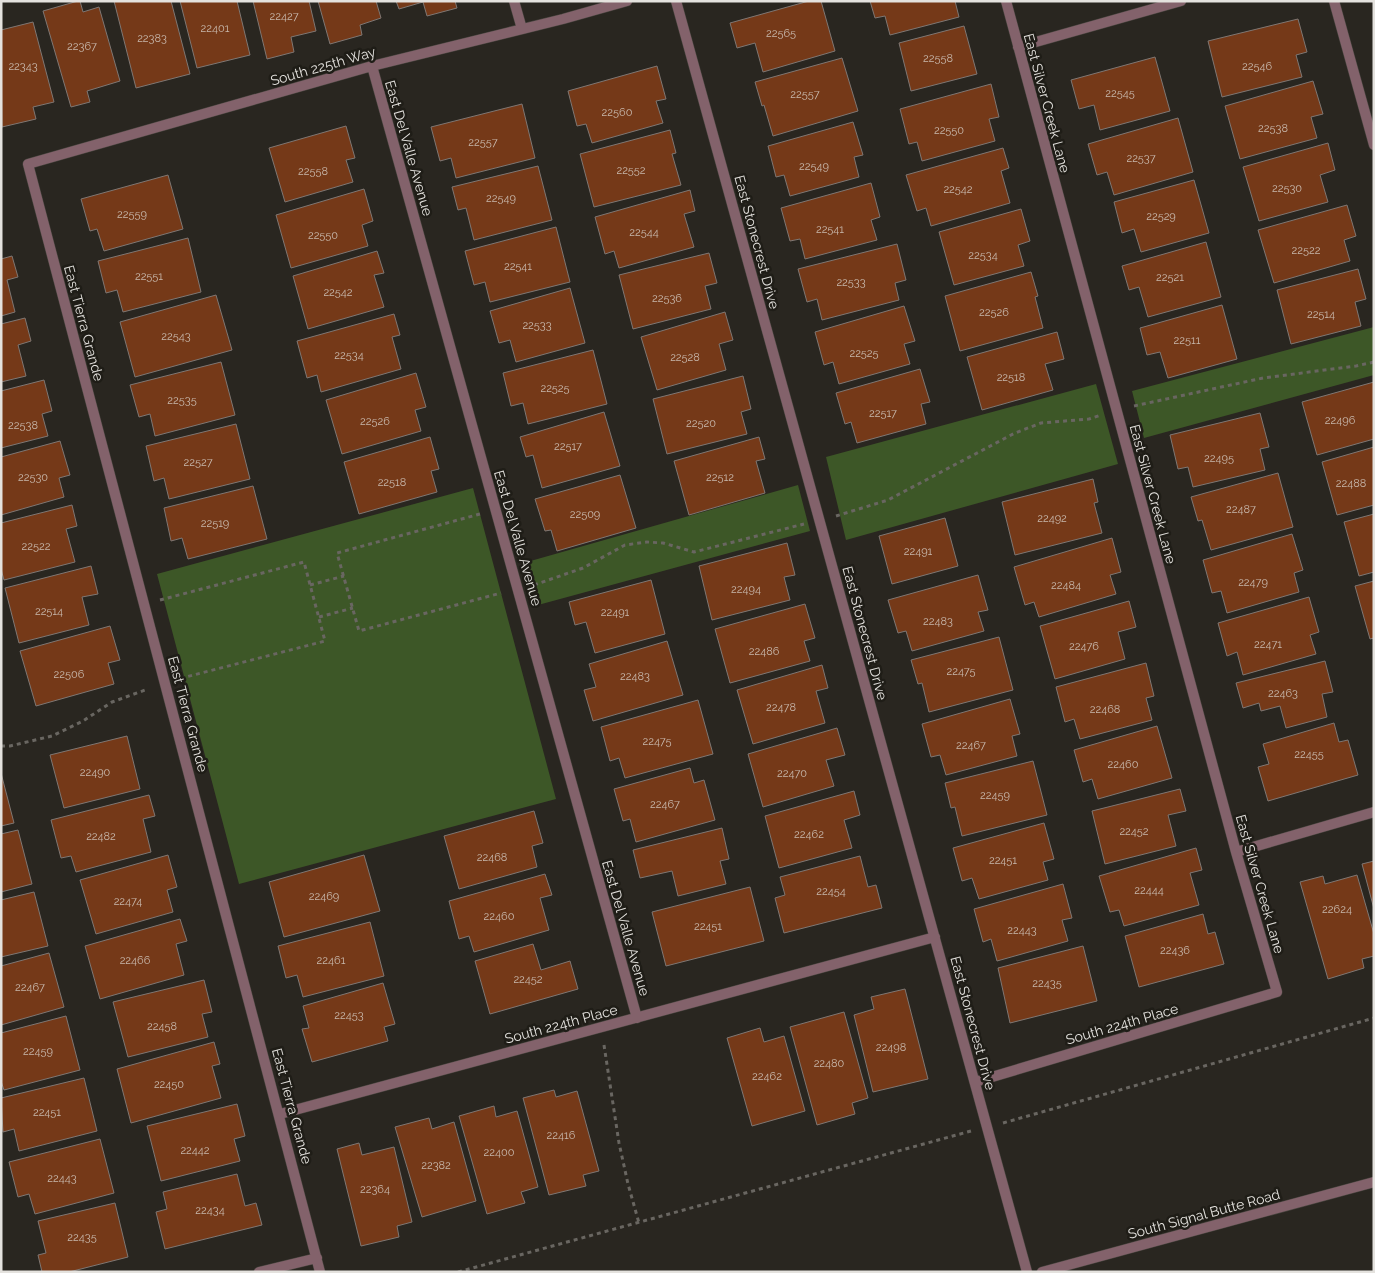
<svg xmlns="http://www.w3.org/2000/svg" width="1375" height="1273" font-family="Raleway,sans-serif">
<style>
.green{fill:#3d5727}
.building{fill:#753918;stroke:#7f7773}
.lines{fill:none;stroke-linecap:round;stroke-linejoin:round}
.minor-casing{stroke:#47443e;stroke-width:11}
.tertiary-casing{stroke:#47443e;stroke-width:11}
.path{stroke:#696661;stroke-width:3;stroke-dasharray:4 4;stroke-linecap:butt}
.minor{stroke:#83626b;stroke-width:10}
.tertiary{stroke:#83626b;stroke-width:10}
.labels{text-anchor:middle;stroke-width:5;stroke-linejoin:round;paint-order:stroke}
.number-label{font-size:11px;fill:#c8b8ac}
.street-label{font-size:14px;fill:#e4e2de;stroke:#1f1d17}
</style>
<rect width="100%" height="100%" fill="#292620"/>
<path class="green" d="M1374,327V375L1144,438L1132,391Z
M1096,384L1118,464L846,540L826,457Z
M798,485L810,531L538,605L527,562Z
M473,488L556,799L239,884L157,574Z"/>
<path class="building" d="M78,1H80L83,12L99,7L120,81L87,91L90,102L71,107L43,11Z
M114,1H171L190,74L136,88Z
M180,1H237L250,55L197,68Z
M253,1H309L316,31L291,37L294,52L267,59Z
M318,1H376L381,18L360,25L362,35L330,44Z
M396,1H455L457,8L427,16L423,2L399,9Z
M809,1H821L835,51L763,72L755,43L737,48L730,23Z
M870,1H955L959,17L890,35L885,16L875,18Z
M1298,19L1307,52L1296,55L1302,77L1222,97L1208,41Z
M33,22L54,102L33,107L36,119L2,127L1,30Z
M964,26L977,74L911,91L899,43Z
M1155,57L1170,111L1100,130L1094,105L1079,109L1071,80Z
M842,58L858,111L773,136L764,105L762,106L755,82Z
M657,66L666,99L656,101L663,123L592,143L586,124L577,126L568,91Z
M1313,81L1323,114L1311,117L1317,138L1240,159L1225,106Z
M991,84L999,117L989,119L995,141L922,161L917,142L909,144L900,109Z
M522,104L535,158L456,178L451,158L440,161L431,127Z
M1178,118L1193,172L1114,195L1107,172L1097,175L1088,144Z
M853,122L863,155L854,157L859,177L790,196L784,175L776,177L768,146Z
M346,126L355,158L346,160L353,182L285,202L269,148Z
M670,130L676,153L672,154L681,185L594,207L580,154Z
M1328,143L1335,170L1320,175L1328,202L1259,221L1243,167Z
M1003,148L1009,168L1001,171L1010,203L931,226L926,208L917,211L906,175Z
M538,166L552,220L474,240L466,208L458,210L452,187Z
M168,175L183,229L104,251L97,229L90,231L81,199Z
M1194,180L1209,233L1141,252L1134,229L1122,233L1114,202Z
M871,183L880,217L871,220L877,240L805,259L800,239L790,241L781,208Z
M364,189L373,221L362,225L368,246L291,268L276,215Z
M690,190L695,211L684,214L694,247L619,268L614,251L605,254L595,217Z
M1347,205L1356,236L1344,240L1350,261L1274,283L1258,230Z
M1021,209L1030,241L1018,245L1024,266L954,285L939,232Z
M556,227L570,282L490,302L485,282L474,285L465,251Z
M188,238L201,292L123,312L117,290L106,293L98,261Z
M1206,242L1221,297L1148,317L1139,287L1129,290L1122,266Z
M897,244L906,280L895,283L899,300L822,320L817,299L807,302L798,269Z
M377,251L384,273L374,275L384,307L308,329L293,276Z
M709,253L717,283L705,286L711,309L633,329L619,275Z
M12,256L18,277L7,280L15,312L1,316V259Z
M1358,269L1366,299L1355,302L1361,326L1291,344L1277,290Z
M1031,272L1038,296L1035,297L1043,328L960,351L945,296Z
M570,288L585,343L516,362L510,340L499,343L490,311Z
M216,295L232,350L135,377L120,322Z
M1222,305L1237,359L1168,378L1160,352L1147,355L1140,328Z
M904,306L915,341L904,344L910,364L839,384L833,362L824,365L815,332Z
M725,312L733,340L719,344L726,370L657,390L641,337Z
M394,314L400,335L392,337L401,369L321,392L317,375L307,378L297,341Z
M25,318L31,341L18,345L26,376L1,382V324Z
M1057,332L1064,359L1045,364L1053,390L982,410L967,357Z
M593,350L607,404L528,424L523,403L511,406L503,373Z
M221,362L235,415L155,436L150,414L139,417L130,385Z
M920,369L930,402L921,404L926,424L857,443L851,422L845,424L836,393Z
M416,373L426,407L415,410L421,431L342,454L326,400Z
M743,376L751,409L741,412L747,434L667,454L653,399Z
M44,380L52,411L42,414L48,436L1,448V391Z
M1374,382V439L1317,455L1302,402Z
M604,412L620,466L542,488L533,455L526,457L520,437Z
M1260,413L1269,447L1260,449L1265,470L1193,487L1188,467L1178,469L1170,435Z
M236,424L250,479L169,499L164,478L154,481L146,446Z
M430,437L439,469L431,471L437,492L359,514L344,462Z
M759,437L765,459L756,461L765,493L689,515L674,461Z
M60,441L70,475L59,478L64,497L1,515V457Z
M1374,447V505L1337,515L1322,462Z
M1278,473L1293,527L1211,550L1202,520L1198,521L1191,497Z
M620,475L636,528L557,551L551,530L545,531L535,499Z
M1093,479L1098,502L1094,503L1102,533L1015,555L1002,502Z
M253,486L267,539L188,559L182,538L171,541L164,508Z
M72,505L77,526L66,529L75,562L4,580L1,569V523Z
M1374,514V572L1359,576L1344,522Z
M945,518L958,566L892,584L879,536Z
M1292,534L1303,570L1294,573L1299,592L1227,613L1221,591L1212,593L1203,560Z
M1112,538L1121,572L1110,575L1116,594L1039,617L1034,602L1025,605L1014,567Z
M787,543L795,575L784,577L790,600L712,620L699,566Z
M91,566L98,594L82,597L89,625L19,643L5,588Z
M978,575L988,610L978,612L984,631L912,651L906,631L898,633L888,600Z
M651,580L665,634L595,653L586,622L575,625L569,602Z
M1374,581V638L1370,639L1355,586Z
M1309,597L1319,632L1310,635L1316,654L1243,675L1237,652L1227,656L1218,623Z
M1129,601L1136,627L1118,632L1125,659L1055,679L1040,626Z
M805,604L815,638L804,641L810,661L730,683L715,629Z
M110,626L120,660L108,663L114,684L36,706L20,651Z
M999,637L1013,690L929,712L922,683L918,684L911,660Z
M667,641L683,695L593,721L584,690L596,687L589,664Z
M1325,661L1333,692L1322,694L1327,717L1286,728L1280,706L1261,711L1259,703L1243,708L1236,683Z
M1146,663L1154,696L1146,698L1152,720L1080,739L1074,719L1065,722L1056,687Z
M822,665L828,688L816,691L825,723L753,744L737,690Z
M1010,699L1020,734L1012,736L1017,756L946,775L940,755L931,757L922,724Z
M698,700L713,754L625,778L619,758L610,761L601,727Z
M1334,723L1339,742L1348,740L1358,775L1268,801L1258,767L1269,764L1263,744Z
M1157,726L1172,778L1098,799L1092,779L1083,782L1074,750Z
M837,728L845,755L826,760L834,786L763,807L748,754Z
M127,736L140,789L64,808L50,755Z
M1033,761L1047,815L962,836L955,807L951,808L945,783Z
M690,768L694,783L704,780L715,820L636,842L630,819L623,821L614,789Z
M1,773L14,823L1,826Z
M1180,789L1186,811L1168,815L1176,846L1105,864L1092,811Z
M854,791L860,815L844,820L852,848L779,868L765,816Z
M149,795L155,816L143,819L151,852L76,872L71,856L61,858L51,820Z
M534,811L543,843L532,846L537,867L459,889L444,836Z
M1044,823L1054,859L1043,862L1048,880L979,899L972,878L962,881L953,848Z
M722,828L729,859L720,861L726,884L678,896L672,871L640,878L633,850Z
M18,830L32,884L1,892V834Z
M1196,848L1202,870L1190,873L1199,905L1124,926L1119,910L1110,912L1099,876Z
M168,855L177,887L167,890L173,912L96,934L80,880Z
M364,855L380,911L284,937L269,882Z
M860,856L868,887L876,885L882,908L784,933L775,898L785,895L780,877Z
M1374,861V909L1362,864Z
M545,874L552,895L540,898L549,930L474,952L469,936L459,939L449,901Z
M1357,875L1374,934V956L1362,959L1364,968L1328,979L1300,882L1323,876L1325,884Z
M1063,884L1072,918L1062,920L1068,941L997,961L991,939L983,942L974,909Z
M750,887L764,941L666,966L652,912Z
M34,892L48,946L1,957V900Z
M1203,914L1208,934L1215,932L1224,964L1139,987L1125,936Z
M180,919L187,941L176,944L184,975L100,999L85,946Z
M370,922L384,976L303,997L297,975L286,978L278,946Z
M533,944L541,970L570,961L578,989L490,1014L475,961Z
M1083,946L1097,1001L1010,1023L998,968Z
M49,953L64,1007L1,1025V966Z
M204,980L212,1012L202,1014L208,1037L128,1057L113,1002Z
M383,983L395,1024L384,1027L388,1041L312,1062L302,1029L309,1028L303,1006Z
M905,989L928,1079L873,1092L854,1015L874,1009L871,997Z
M844,1012L868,1098L852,1103L855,1114L817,1125L790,1027Z
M66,1016L80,1070L4,1090L1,1081V1033Z
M760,1028L764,1042L784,1036L805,1111L752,1126L727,1038Z
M214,1042L220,1064L212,1066L221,1098L131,1123L117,1069Z
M84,1078L97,1131L19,1151L14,1129L3,1132L1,1098Z
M554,1090L556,1097L577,1091L599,1171L583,1175L586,1186L549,1195L523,1098Z
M237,1104L245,1136L234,1139L240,1161L161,1181L147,1126Z
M494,1106L496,1117L517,1111L538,1187L521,1192L525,1203L487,1214L459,1116Z
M429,1118L432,1129L454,1122L476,1201L422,1217L395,1127Z
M100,1139L114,1193L35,1214L29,1194L18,1197L9,1162Z
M359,1143L362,1155L394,1147L412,1222L397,1226L399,1237L361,1246L337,1149Z
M237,1174L245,1206L256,1203L262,1225L165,1249L156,1212L167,1209L163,1192Z
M115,1203L128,1257L69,1272H42L38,1255L46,1253L38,1221Z"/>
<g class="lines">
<defs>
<path id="minor" d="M514,1L522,29
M676,1L1027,1272
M1334,1L1374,145
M1018,47L1181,1
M372,66L637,1018
M1236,852L1374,812
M975,1082L1277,992L1236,852L1006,1
M280,1114L935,937
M259,1272L317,1258
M320,1272L28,164L372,66L563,19L627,1"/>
<path id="tertiary" d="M1042,1272L1374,1182"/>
</defs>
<use href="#minor" class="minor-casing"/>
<use href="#tertiary" class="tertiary-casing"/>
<path class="path" d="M1134,406L1263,378L1356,366L1374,362
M480,514L337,553L359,631L501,593
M836,516L888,500L1015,433L1041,423L1089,419L1101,415
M310,585L344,576
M534,585L583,568L625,545L647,542L663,543L694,552L804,524
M160,600L304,562L325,641L182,678
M319,617L353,608
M1,746H10L52,736L83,721L112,702L148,689
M604,1045L619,1143L628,1184L639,1223
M1003,1123L1374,1018
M458,1272L971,1131"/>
<use href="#minor" class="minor"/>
<use href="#tertiary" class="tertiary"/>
</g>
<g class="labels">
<g class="number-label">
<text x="284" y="20">22427</text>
<text x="215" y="32">22401</text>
<text x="781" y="37">22565</text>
<text x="152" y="42">22383</text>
<text x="82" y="50">22367</text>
<text x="938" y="62">22558</text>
<text x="23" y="70">22343</text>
<text x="1257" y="70">22546</text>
<text x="1120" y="97">22545</text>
<text x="805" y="98">22557</text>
<text x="617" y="116">22560</text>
<text x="1273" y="132">22538</text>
<text x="949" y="134">22550</text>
<text x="483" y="146">22557</text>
<text x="1141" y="162">22537</text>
<text x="814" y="170">22549</text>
<text x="631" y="174">22552</text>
<text x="313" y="175">22558</text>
<text x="1287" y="192">22530</text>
<text x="958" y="193">22542</text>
<text x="501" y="202">22549</text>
<text x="132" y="218">22559</text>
<text x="1161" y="220">22529</text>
<text x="830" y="233">22541</text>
<text x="644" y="236">22544</text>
<text x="323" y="239">22550</text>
<text x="1306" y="254">22522</text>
<text x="983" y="259">22534</text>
<text x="518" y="270">22541</text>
<text x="149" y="280">22551</text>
<text x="1170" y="281">22521</text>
<text x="851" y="286">22533</text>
<text x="338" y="296">22542</text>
<text x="667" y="302">22536</text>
<text x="994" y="316">22526</text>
<text x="1321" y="318">22514</text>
<text x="537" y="329">22533</text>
<text x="176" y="340">22543</text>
<text x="1187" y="344">22511</text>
<text x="864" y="357">22525</text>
<text x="349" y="359">22534</text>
<text x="685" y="361">22528</text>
<text x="1011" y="381">22518</text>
<text x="555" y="392">22525</text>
<text x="182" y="404">22535</text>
<text x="883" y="417">22517</text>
<text x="1340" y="424">22496</text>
<text x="375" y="425">22526</text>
<text x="701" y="427">22520</text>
<text x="23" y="429">22538</text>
<text x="568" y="450">22517</text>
<text x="1219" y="462">22495</text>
<text x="198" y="466">22527</text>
<text x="33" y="481">22530</text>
<text x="720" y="481">22512</text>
<text x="392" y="486">22518</text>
<text x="1351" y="487">22488</text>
<text x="1241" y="513">22487</text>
<text x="585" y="518">22509</text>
<text x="1052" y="522">22492</text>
<text x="215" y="527">22519</text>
<text x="36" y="550">22522</text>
<text x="918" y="555">22491</text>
<text x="1253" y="586">22479</text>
<text x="1066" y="589">22484</text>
<text x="746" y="593">22494</text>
<text x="49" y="615">22514</text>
<text x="615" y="616">22491</text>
<text x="938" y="625">22483</text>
<text x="1268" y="648">22471</text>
<text x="1084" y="650">22476</text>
<text x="764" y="655">22486</text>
<text x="961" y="675">22475</text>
<text x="69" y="678">22506</text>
<text x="635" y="680">22483</text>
<text x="1283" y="697">22463</text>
<text x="781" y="711">22478</text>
<text x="1105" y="713">22468</text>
<text x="657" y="745">22475</text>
<text x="971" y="749">22467</text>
<text x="1309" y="758">22455</text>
<text x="1123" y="768">22460</text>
<text x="95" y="776">22490</text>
<text x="792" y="777">22470</text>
<text x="995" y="799">22459</text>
<text x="665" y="808">22467</text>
<text x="1134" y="835">22452</text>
<text x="809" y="838">22462</text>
<text x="101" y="840">22482</text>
<text x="492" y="861">22468</text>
<text x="1003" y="864">22451</text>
<text x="1149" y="894">22444</text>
<text x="831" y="895">22454</text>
<text x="324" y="900">22469</text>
<text x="128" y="905">22474</text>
<text x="1337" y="913">22624</text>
<text x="499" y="920">22460</text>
<text x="708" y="930">22451</text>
<text x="1022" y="934">22443</text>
<text x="1175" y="954">22436</text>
<text x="135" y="964">22466</text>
<text x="331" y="964">22461</text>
<text x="528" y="983">22452</text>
<text x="1047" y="987">22435</text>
<text x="30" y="991">22467</text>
<text x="349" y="1019">22453</text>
<text x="162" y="1030">22458</text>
<text x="891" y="1051">22498</text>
<text x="38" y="1055">22459</text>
<text x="829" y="1067">22480</text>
<text x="767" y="1080">22462</text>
<text x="169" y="1088">22450</text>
<text x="47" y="1116">22451</text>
<text x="561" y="1139">22416</text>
<text x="195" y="1154">22442</text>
<text x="499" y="1156">22400</text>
<text x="436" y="1169">22382</text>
<text x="62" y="1182">22443</text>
<text x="375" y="1193">22364</text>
<text x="210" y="1214">22434</text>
<text x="82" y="1241">22435</text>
</g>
<g class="street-label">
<text transform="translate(323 66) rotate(-16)" y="5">South 225th Way</text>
<text transform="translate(1047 103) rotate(75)" y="5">East Silver Creek Lane</text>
<text transform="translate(409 148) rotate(74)" y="5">East Del Valle Avenue</text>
<text transform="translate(757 242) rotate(75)" y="5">East Stonecrest Drive</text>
<text transform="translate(84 323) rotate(75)" y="5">East Tierra Grande</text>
<text transform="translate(1153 494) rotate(75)" y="5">East Silver Creek Lane</text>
<text transform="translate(518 538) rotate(74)" y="5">East Del Valle Avenue</text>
<text transform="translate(865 633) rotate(75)" y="5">East Stonecrest Drive</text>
<text transform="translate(188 714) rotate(75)" y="5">East Tierra Grande</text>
<text transform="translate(1260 884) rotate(74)" y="5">East Silver Creek Lane</text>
<text transform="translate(626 928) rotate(74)" y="5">East Del Valle Avenue</text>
<text transform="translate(973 1023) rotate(75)" y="5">East Stonecrest Drive</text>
<text transform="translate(561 1024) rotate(-15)" y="5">South 224th Place</text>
<text transform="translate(1122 1024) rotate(-16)" y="5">South 224th Place</text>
<text transform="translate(292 1106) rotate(75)" y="5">East Tierra Grande</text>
<text transform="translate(1204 1214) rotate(-15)" y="5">South Signal Butte Road</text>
</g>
</g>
<rect width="1375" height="1273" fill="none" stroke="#e4e2de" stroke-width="5"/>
</svg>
